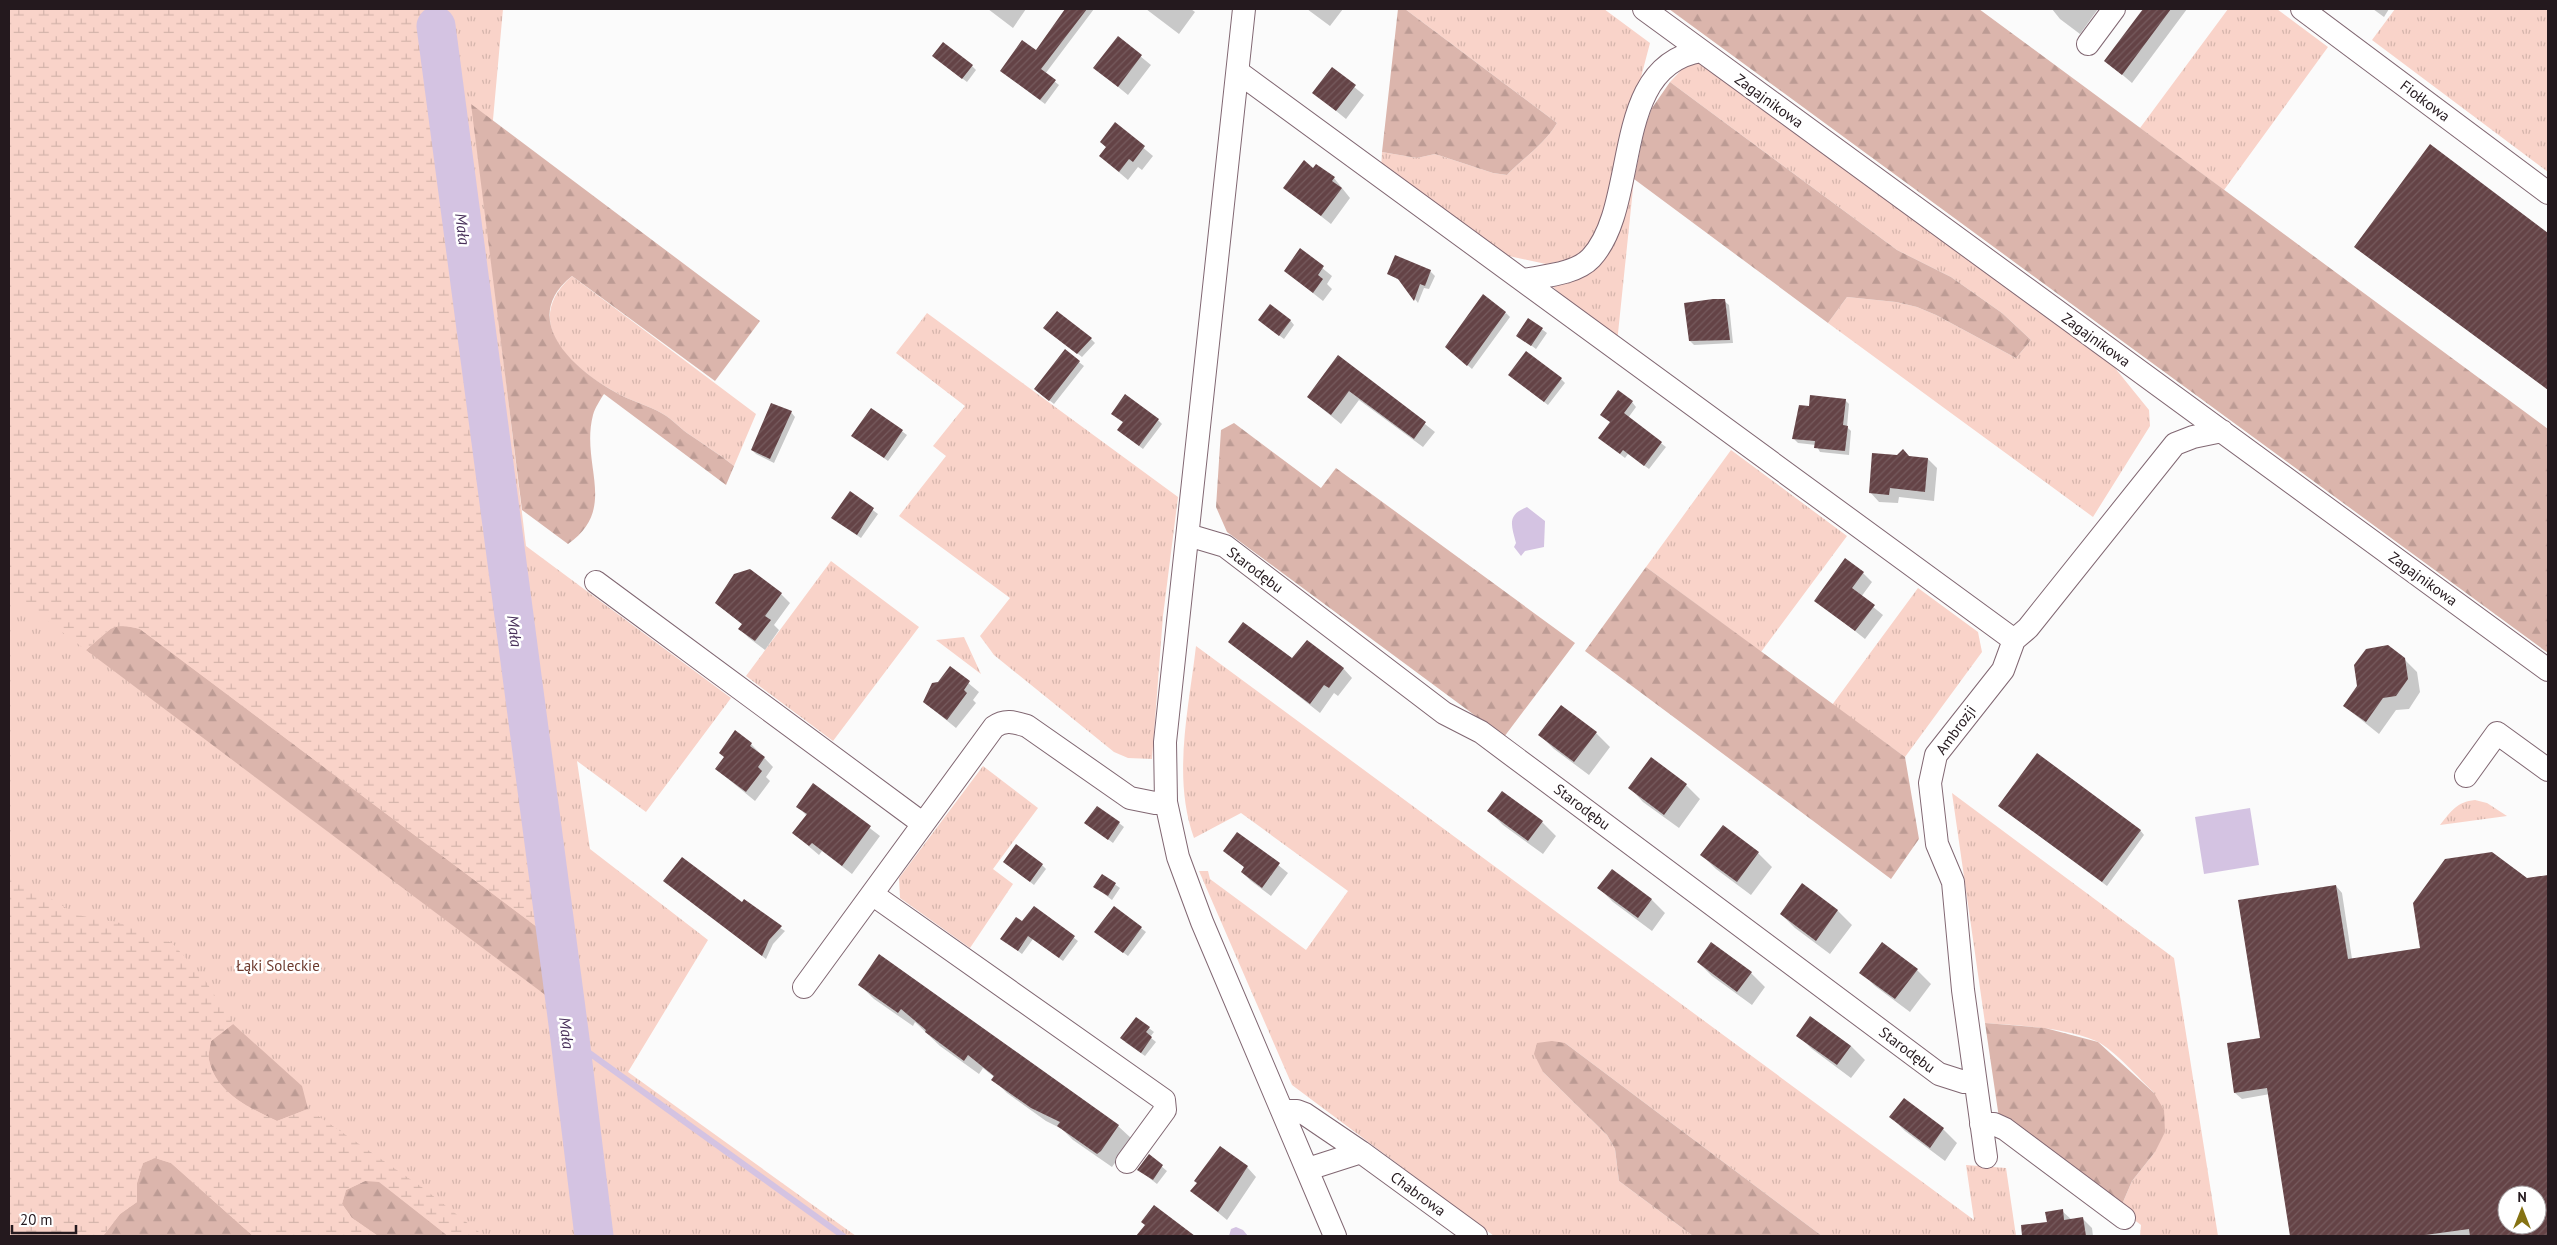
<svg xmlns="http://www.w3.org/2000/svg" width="2557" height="1245" font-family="'PT Sans',sans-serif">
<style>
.grass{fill:url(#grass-tufts);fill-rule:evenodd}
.forest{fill:url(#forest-firs)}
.wetland{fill:url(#wetland-marsh)}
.water{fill:#d4c3e2}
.shadow{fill:#0003;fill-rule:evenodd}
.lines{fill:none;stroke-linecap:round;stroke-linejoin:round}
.stream{stroke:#d4c3e2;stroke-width:6}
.river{stroke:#d4c3e2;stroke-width:39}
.building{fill:url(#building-hatch);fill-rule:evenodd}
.minor-casing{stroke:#816772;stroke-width:24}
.minor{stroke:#fff;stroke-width:22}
.labels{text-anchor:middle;stroke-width:5;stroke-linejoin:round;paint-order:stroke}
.street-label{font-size:15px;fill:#24191e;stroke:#fff}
.park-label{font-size:15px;fill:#6c392d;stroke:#fff}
.water-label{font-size:16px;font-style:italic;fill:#49315b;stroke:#fff}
</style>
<defs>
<pattern id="grass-tufts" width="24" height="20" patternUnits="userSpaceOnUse" patternTransform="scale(1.25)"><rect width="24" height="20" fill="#f9d3c9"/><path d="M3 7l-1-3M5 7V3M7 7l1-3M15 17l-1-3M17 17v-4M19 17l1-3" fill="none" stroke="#d5b5ac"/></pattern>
<pattern id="forest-firs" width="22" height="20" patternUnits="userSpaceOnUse" patternTransform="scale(1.25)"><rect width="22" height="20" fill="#dbb5ac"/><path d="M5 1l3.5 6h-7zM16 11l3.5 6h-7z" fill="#bc9b94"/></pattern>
<pattern id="wetland-marsh" width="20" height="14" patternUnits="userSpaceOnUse" patternTransform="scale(1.25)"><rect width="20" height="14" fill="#f9d3c9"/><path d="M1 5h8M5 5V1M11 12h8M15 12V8" fill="none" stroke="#d5b5ac"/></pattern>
<pattern id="building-hatch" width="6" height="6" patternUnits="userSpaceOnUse" patternTransform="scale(1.25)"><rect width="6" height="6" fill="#644346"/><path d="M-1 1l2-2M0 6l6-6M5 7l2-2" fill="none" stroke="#765b5e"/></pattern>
</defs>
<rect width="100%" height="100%" fill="#fbfbfb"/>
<path class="grass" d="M9,9H503L485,208L526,546L731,698L646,812L577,761L590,849L708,940L628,1072L856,1236H9ZM471,362L490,490L528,818Z
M1405,9H1604L1650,43L1602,226L1577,258L1546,264L1504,255L1381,168L1382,152L1417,158L1435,154L1493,173L1507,175C1524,157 1544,145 1557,123Z
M2228,9H2277L2328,47L2224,190L2140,128Z
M2395,9H2548V172L2372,40Z
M1701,63L2073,333L2115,368L2149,410L2150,426L2093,517L1828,323L1847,297L1896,302L1917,307L1936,315L2016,358L2031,340L2002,313L1951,277L1897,250L1670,82L1687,64Z
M1627,174L1634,179L1617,343L1546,281L1586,268Z
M572,276L756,414L734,466C719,454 703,444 687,433C679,427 672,419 663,414C648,405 630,401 615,392C570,367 520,322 572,276Z
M927,313L1178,497L1163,616L1152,759L1128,758L1114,752L994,655L980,636L1010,598L899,516L946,456L933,446L965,406L896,353Z
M1731,450L1847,536L1761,652L1646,567Z
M831,561L919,627L833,741L746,676Z
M1918,588L1978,632L1982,652L1905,757L1832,705Z
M964,637L981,674L936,640Z
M1196,646L1974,1220L1966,1165L2006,1168L2016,1236H1822L1565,1043L1543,1072L1607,1135L1615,1149L1619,1181L1693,1236H1494L1292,1085L1199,871H1208L1210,879L1306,950L1348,891L1241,813L1194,838C1172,777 1189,708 1196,646Z
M983,766L1038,808L993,869L1013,884L970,948L900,898L899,878Z
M1952,793L2174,958L2218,1236H2140L2141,1225L2120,1209L2132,1181L2155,1152L2154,1093C2141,1080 2112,1048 2096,1041C2062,1027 2022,1026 1985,1023Z
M2475,800L2487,803L2507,816L2440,825C2451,811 2457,802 2475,800Z"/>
<path class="forest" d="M1398,9H1405L1557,123C1544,145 1524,157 1507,175L1493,173L1435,154L1417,158L1382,152Z
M1669,9H1979L2548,429V653Z
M1670,82L1897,250L1951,277L2002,313L2031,340L2016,358L1936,315L1917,307L1896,302L1847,297L1828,323L1634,179L1645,127L1652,108Z
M471,104L760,321L715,381L572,276C518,319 573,369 615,392C630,401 648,405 663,414C672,419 679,427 687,433C703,444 719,454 734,466L726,485L604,394C600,400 595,408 593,415C580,465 619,508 568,544L522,510Z
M1234,423L1321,488L1336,468L1575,643L1504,737L1227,532L1216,507L1221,430Z
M1646,567L1905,757L1919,839L1891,879L1585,651Z
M123,625L140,629L541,930L552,1000L86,650L114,626Z
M1985,1023L2045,1028L2098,1042L2154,1093L2164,1110L2165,1132L2155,1152L2132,1181L2120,1209L1999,1118Z
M233,1024L302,1086L308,1109L277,1121C250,1108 216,1094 209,1060C208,1055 210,1047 211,1041Z
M1552,1041L1565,1043L1822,1236H1693L1619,1181L1615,1149L1607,1135L1543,1072L1534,1054L1537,1043Z
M155,1158L171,1163L253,1236H103L120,1214L137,1202V1183L143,1163Z
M365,1181H379L448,1236H378L352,1218L342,1204L346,1190Z"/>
<path class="wetland" d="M9,9H424L490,490L541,930L140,629C110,621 108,631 86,650L9,592Z
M9,872L77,915L120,923L172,943L203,977L233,1024L211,1041C210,1046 208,1055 209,1060C216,1093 250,1108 277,1121L308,1109L423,1188L484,1236H448L379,1182L365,1181L346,1190L342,1204L352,1218L378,1236H253L171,1163L155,1158L143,1163L137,1183V1202L120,1214L103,1236H9Z"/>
<path class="water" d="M1527,507L1545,521L1544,547L1525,551L1521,556L1514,547L1516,543C1511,524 1507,515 1527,507Z
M2250,808L2259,865L2204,874L2195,817Z
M1236,1227L1243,1230L1248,1236H1255H1229L1231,1229Z"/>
<path class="shadow" d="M988,9H1026L1013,28Z
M1066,9H1094L1045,74L1059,85L1045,104L1001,71L1036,51Z
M1146,9H1191L1195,12L1179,34Z
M1307,9H1343L1330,26Z
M2052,9H2098L2080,34L2060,19Z
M2144,9H2187L2132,83L2105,60Z
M2373,9H2389L2384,17Z
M1118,38L1151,65L1128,95L1095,68Z
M938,60L972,66L976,70L967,82Z
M1332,69L1364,95L1346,119L1314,93Z
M1115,124L1153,156L1142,170L1138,167L1128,180L1100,156L1107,148L1101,142Z
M2430,146L2548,235V266L2539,278L2548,277V389L2360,251Z
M1314,169L1334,178L1350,198L1331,224L1285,188Z
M1300,250L1332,276L1327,284L1332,289L1323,301L1285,271Z
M1430,271L1435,276L1429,289L1424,288L1418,303L1402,282L1389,274Z
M1724,301L1729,305L1733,343L1694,345L1690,341Z
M1506,313L1510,317L1472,369L1451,351Z
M1528,319L1547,333L1536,349L1517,335Z
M1290,320L1294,325L1284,339L1264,324Z
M1049,332L1091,339L1095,343L1082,357Z
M1065,351L1084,366L1054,404L1040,393Z
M1339,356L1435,432L1423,447L1359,400L1341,424L1308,397Z
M1509,375L1561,379L1565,383L1548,405Z
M1845,400L1849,404L1847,427L1851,431L1849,455L1820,452L1816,445L1798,443L1794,439L1810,407Z
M1632,402L1636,407L1628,418L1666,447L1649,469L1628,454L1625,458L1604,442L1611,423Z
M872,409L907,435L888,461L853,436Z
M791,412L795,417L774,463L756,454L752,450Z
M1117,418L1158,420L1162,424L1143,449L1123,434L1124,423Z
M1910,457L1928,459L1937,468L1934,501L1899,497L1898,503L1879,502L1870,492Z
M850,493L878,514L861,538L837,522Z
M1863,573L1872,582L1861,597L1883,615L1865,639L1816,600Z
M781,594L790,603L774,625L779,630L765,650L749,638L740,629L743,625L716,603Z
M1230,642L1293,660L1343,668L1352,678L1338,696L1334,693L1320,713Z
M2404,659L2417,672L2420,692L2409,709L2396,710L2379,734L2344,706Z
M950,668L979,692L973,700L976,703L956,728L924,702Z
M1561,707L1596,733L1610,747L1589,775L1554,749L1540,735Z
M736,732L751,744L773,767L766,777L770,781L755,801L716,769L725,757Z
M814,785L880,836L852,874L822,851L819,855L793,833L807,816L798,807Z
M1686,785L1700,799L1679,828L1643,802L1630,788Z
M1502,793L1542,822L1556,836L1543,854L1503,825L1489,811Z
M2004,810L2140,830L2144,835L2107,886Z
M1086,823H1119L1124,827L1113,843Z
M1238,833L1288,873L1271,896L1251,881L1242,872L1245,868L1225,851Z
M1758,853L1772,867L1751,895L1716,869L1702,855Z
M1042,865L1046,869L1034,885L1009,866Z
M1102,875L1120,888L1112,900L1095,887Z
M2548,876V1236H2291L2270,1094L2242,1099L2235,1093L2336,886L2342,893L2352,959L2422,949L2527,880ZM2507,1195H2537V1225H2507Z
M665,881L742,904L785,931L773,944L766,959Z
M1803,885L1838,911L1852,925L1830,954L1795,928L1781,914Z
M1599,888L1652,900L1665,913L1652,931L1613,902Z
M1034,907L1078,941L1063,961L1033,939L1022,954L1002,939L1022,923Z
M1114,907L1146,932L1128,956L1096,932Z
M1711,944L1751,973L1765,987L1752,1005L1712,976L1698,962Z
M1917,970L1931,984L1910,1012L1875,986L1861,972Z
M860,985L1118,1126L1132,1139L1112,1167L1073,1140L1062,1129L1046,1121L1007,1093L993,1079L994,1077L983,1068L979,1074L940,1046L915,1022L913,1026L874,999Z
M1811,1017L1851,1046L1865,1060L1851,1078L1812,1049L1798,1035Z
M1136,1018L1154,1032L1150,1037L1156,1042L1145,1056L1125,1042Z
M1904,1100L1943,1129L1957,1143L1945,1161L1905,1131L1891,1117Z
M1149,1156L1167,1171L1157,1184L1139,1170Z
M1247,1167L1256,1177L1227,1220L1192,1191L1198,1184Z
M2062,1211L2072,1220L2083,1219L2092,1228L2093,1236H2050L2047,1213Z
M1146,1226L1184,1230L1191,1236H1138Z"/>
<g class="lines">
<path class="stream" d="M570,1039L843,1236"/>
<path class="river" d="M436,26L570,1039L594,1236"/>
</g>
<path class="building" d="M1065,9H1087L1041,69L1056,80L1040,100L1000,71L1022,40L1036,50Z
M2143,9H2171L2122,75L2104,61Z
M1118,36L1142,55L1118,87L1093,68Z
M943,42L973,65L962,79L932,56Z
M1332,67L1356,85L1336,111L1312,93Z
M1115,122L1145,146L1133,162L1129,159L1119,172L1099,156L1106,147L1100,142Z
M2430,144L2548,233V390L2354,247Z
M1304,160L1313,168L1316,164L1335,177L1332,181L1342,188L1321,216L1283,188Z
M1300,248L1324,266L1318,275L1323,279L1313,293L1284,271Z
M1395,255L1431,270L1425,286L1420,284L1414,301L1398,279L1387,274Z
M1483,294L1506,312L1467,366L1445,347Z
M1713,299H1725L1730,340L1689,341L1684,303Z
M1270,304L1291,320L1279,336L1258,320Z
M1057,311L1092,338L1077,354L1043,328Z
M1528,318L1543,328L1531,346L1516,336Z
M1065,349L1080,361L1049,401L1034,389Z
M1526,351L1562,378L1544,402L1508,375Z
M1338,355L1426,422L1414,439L1349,391L1331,415L1307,397Z
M1618,390L1633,401L1624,413L1662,442L1644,466L1623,450L1620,454L1598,438L1610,422L1600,415Z
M1125,394L1159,419L1139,446L1117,430L1123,422L1111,414Z
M1810,395L1846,399L1843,425L1848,426L1845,451L1814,448L1815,441L1792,439L1799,405L1809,406Z
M771,403L792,411L770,459L751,450Z
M871,408L903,430L884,458L851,436Z
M1903,449L1909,456L1928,458L1925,492L1890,488L1889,495L1869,493L1872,453L1897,455Z
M850,491L874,508L857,535L831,518Z
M1845,558L1864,572L1852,588L1875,605L1855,631L1814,601Z
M750,569L782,593L765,616L771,620L755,641L738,629L742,624L715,603L734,574Z
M1243,622L1292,658L1307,640L1344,668L1329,688L1324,685L1310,704L1228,642Z
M2388,645L2405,658L2408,679L2396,696L2383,698L2366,722L2343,706L2357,686L2354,665L2366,649Z
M950,666L970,681L964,690L967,693L947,720L923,702L932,683L938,682Z
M1561,705L1597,732L1574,762L1538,735Z
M735,730L752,743L750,746L765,757L758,767L762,771L746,792L715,769L724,757L719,753Z
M2037,753L2141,830L2102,882L1998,806Z
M1651,757L1687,784L1664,815L1628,788Z
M813,783L871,826L842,866L812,843L809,846L792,833L807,814L796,807Z
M1502,791L1543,821L1528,841L1487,811Z
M1097,806L1120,822L1108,840L1084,823Z
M1723,825L1759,852L1737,882L1700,855Z
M1237,832L1280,863L1262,888L1241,872L1244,867L1223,851Z
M1016,844L1043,864L1030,882L1003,862Z
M2492,852L2527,878L2548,875V1236H2470L2469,1229L2418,1236H2290L2267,1088L2234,1093L2227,1043L2260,1038L2238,900L2336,885L2348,959L2420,948L2413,903L2445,859ZM2507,1195H2537V1225H2507Z
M682,857L742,902L744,899L782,926L769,940L762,956L663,881Z
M1612,869L1652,899L1638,918L1597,888Z
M1102,874L1116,883L1108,896L1093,887Z
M1802,883L1838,910L1816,941L1780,914Z
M1034,906L1075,936L1059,958L1028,936L1018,951L1000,939L1016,917L1022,921Z
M1114,906L1142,927L1123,953L1094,932Z
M1711,942L1752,972L1737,992L1697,962Z
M1882,942L1918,969L1895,999L1859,973Z
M879,954L1119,1125L1101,1151L1097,1154L1057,1126L1060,1122L1031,1108L991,1080L994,1076L968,1055L964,1061L925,1032L926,1030L901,1009L898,1013L858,985Z
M1810,1016L1851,1046L1837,1065L1796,1036Z
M1136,1017L1150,1027L1146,1032L1152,1037L1141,1053L1120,1038Z
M1904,1098L1944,1128L1930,1148L1889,1117Z
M1220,1146L1248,1166L1218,1212L1190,1191L1197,1183L1194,1181Z
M1149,1154L1163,1165L1153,1180L1137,1170Z
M1154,1205L1195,1236H1136L1145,1225L1141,1222Z
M2063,1209L2064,1220L2083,1217L2086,1236H2022L2021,1225L2047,1222L2045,1212Z"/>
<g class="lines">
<defs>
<path id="minor" d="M1244,9L1165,742L1166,802L1178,857L1202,922L1335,1236
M1644,9L2548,670
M2302,9L2548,193
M2088,44L2114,9
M1238,72L2014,640
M1524,280C1544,276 1576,274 1591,258C1641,204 1609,66 1701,51
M1188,535L1225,546L1444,713L1481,732L1939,1074L1964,1082L1975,1081
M596,582L922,823
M2466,776L2497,733L2548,770
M872,894L1164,1100L1165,1110L1127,1162
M804,987L994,727C1005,719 1014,722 1027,726L1130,798L1155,803L1166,802
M1283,1111H1297L1305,1114L1361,1152
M1981,1124H1994L2005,1129L2124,1218
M1986,1157L1963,990L1953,882L1937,844L1930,783L1936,755L2003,670L2014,640L2028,628L2175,444L2193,437L2222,431
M1308,1169L1361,1152L1476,1236"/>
</defs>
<use href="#minor" class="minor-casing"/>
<use href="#minor" class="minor"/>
</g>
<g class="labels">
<g class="street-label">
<text transform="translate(1769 101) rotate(36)" y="5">Zagajnikowa</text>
<text transform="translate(2425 101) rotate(37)" y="5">Fiołkowa</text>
<text transform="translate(2096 340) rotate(36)" y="5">Zagajnikowa</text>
<text transform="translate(1255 570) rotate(37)" y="5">Starodębu</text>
<text transform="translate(2423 579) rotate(36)" y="5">Zagajnikowa</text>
<text transform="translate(1956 730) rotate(-54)" y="5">Ambrozji</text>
<text transform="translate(1582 807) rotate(37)" y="5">Starodębu</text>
<text transform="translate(1907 1050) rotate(37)" y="5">Starodębu</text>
<text transform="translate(1418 1194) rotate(36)" y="5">Chabrowa</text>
</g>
<g class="park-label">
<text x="278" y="971">Łąki Soleckie</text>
</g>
<g class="water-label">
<text transform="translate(463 229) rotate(83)" y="6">Mała</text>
<text transform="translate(515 631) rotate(83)" y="6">Mała</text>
<text transform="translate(567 1033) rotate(83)" y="6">Mała</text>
</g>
</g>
<rect width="2557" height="1245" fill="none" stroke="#24191e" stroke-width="20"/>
<g transform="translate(2522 1210)"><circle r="24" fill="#ffffff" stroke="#a7a3a5"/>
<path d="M0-4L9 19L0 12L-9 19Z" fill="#857213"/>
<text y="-8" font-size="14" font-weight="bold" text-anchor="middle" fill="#24191e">N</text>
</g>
<path d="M12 1225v8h64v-8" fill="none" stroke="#24191e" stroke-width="2.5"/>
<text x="20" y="1225" font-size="15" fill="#24191e" stroke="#ffffff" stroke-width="4" paint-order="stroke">20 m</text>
</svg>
